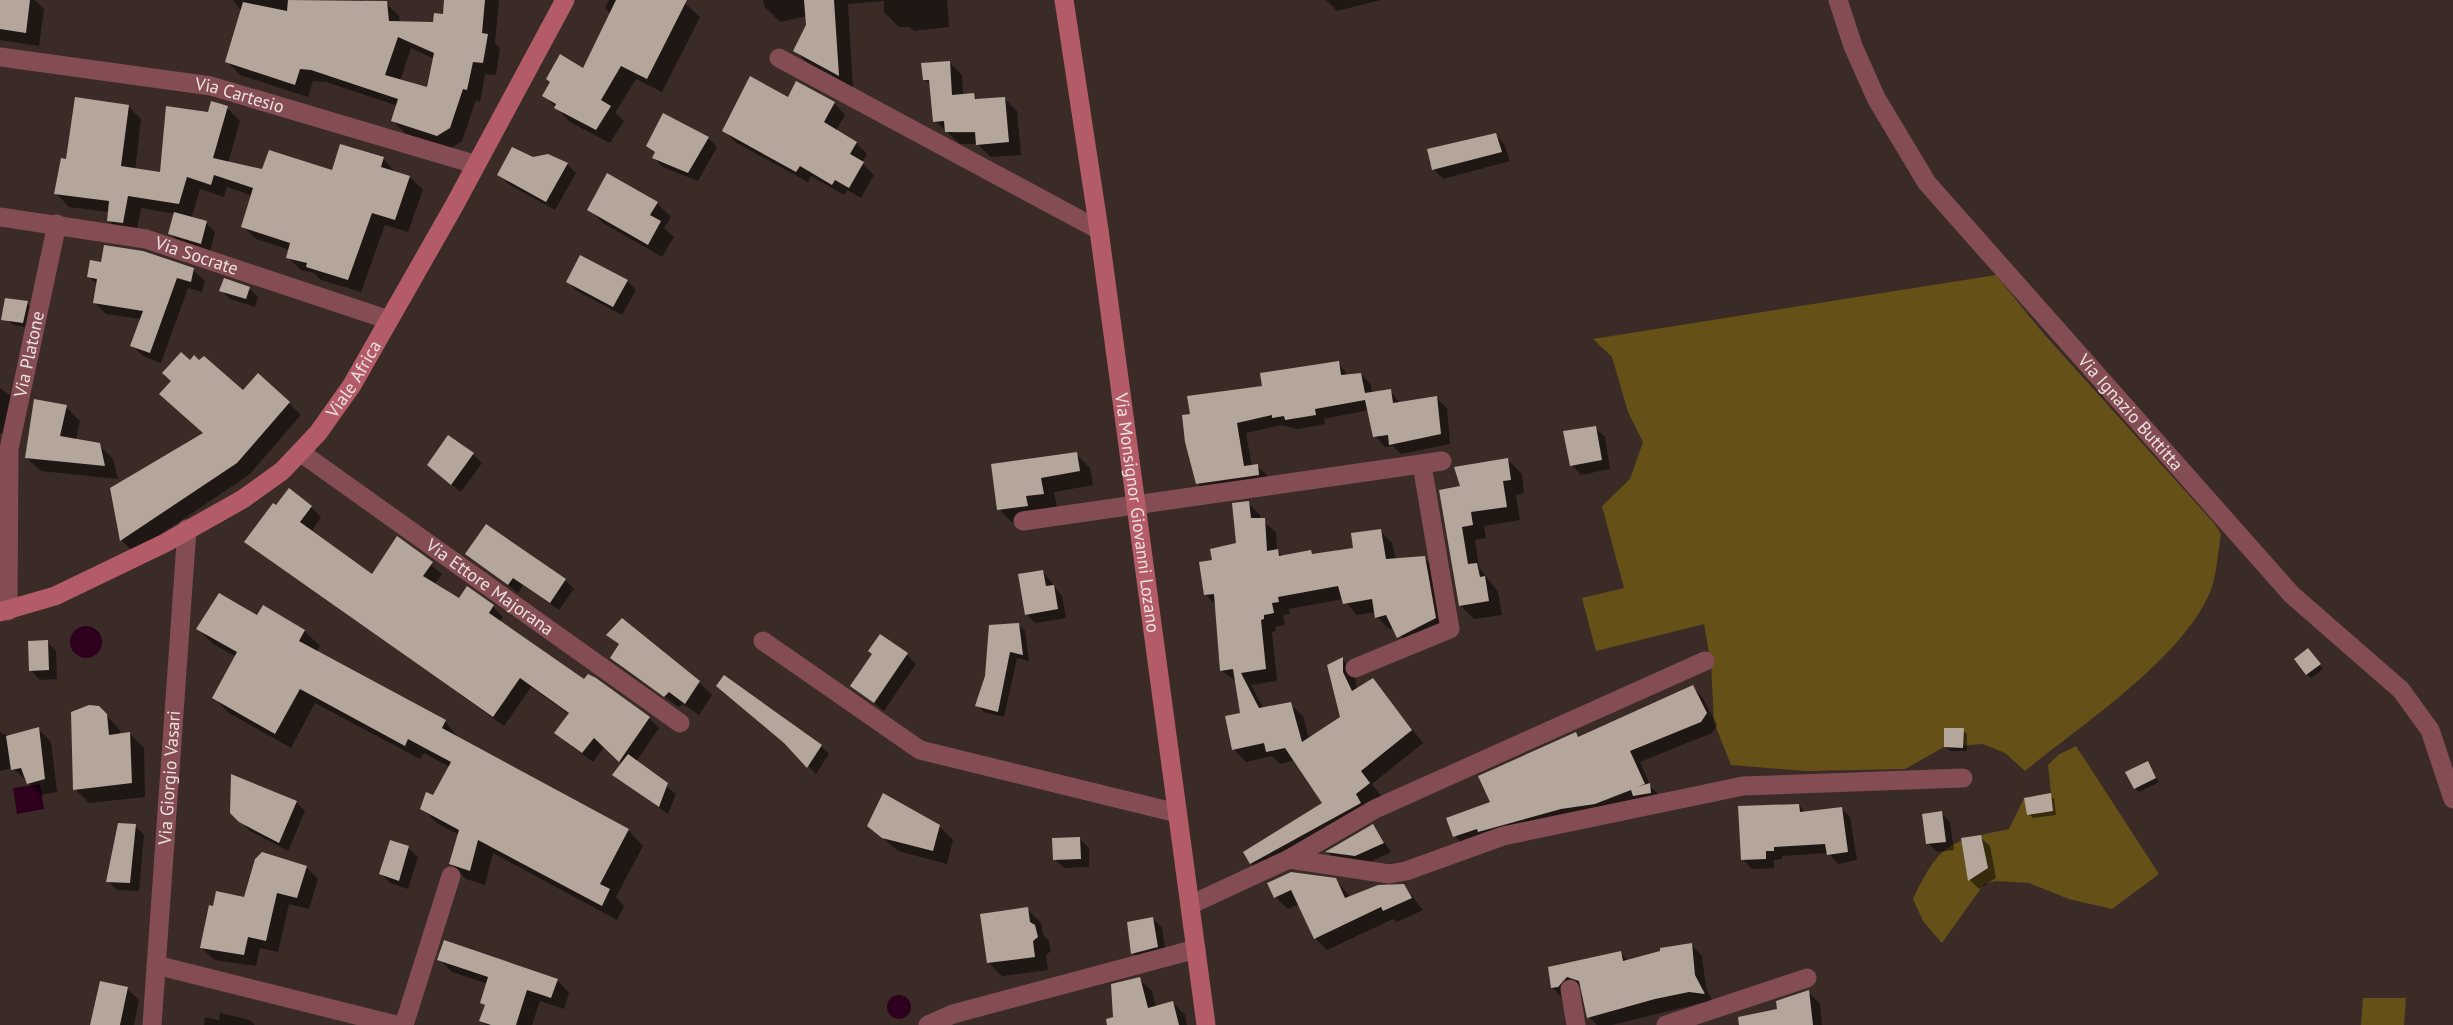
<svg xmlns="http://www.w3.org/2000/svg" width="2453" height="1025" font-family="'PT Sans',sans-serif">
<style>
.green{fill:#655118}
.water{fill:#2f001e}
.shadow{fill:#0007;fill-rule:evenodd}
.building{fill:#b4a69a;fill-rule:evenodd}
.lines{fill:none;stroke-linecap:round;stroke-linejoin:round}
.minor{stroke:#844d54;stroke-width:19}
.secondary{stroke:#b35c68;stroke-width:19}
.labels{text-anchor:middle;stroke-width:7;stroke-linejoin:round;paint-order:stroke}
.street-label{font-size:18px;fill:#ebe1de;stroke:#1c1613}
</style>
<rect width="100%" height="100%" fill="#3a2b27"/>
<path class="green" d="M1996,275L2043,333L2214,523L2221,534C2218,551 2217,571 2212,587C2187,656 2081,725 2025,771L2005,753L1983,744L1944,747L1905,769L1806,771L1731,765L1714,722L1711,664L1704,624L1596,651L1582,598L1624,588L1602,506L1630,479L1643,442L1628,412L1612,357L1593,339Z
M2076,746L2159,874L2112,909L2069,899L2029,883L1996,881L1984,884L1942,943L1923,921L1913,899C1941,841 1949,842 2009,829L2024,798L2051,793L2048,765L2058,755Z
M2363,998H2406L2404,1025H2361Z"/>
<path class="water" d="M70 642a16 16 0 1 1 32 0a16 16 0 1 1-32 0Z
M40,784L44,809L17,814L13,788Z
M887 1007a12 12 0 1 1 24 0a12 12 0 1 1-24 0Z"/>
<path class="shadow" d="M0,0H35L44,9L39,46L0,40Z
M233,0H364V3H386L399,16L400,23L434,24L445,16L446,0H499L495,43L500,49L496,75L485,74L480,102L476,100L462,141L451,148L406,134L393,121L398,106L326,82L313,81L308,97L240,75L227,61L242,12ZM411,48L435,59L428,89L400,81Z
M609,0H681L700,17L662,92L636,79L615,113L624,121L610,143L570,122L544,95L583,70L611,14L605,8Z
M763,0H947L949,27L914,31L910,27H899L884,12V1L848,4L853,89L810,66L795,50L808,26L807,16L780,22L765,7Z
M1326,0H1381L1337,11Z
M949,62L962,75L963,96L973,95L979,101L1004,98L1017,111L1021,155L991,157L977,144H960L935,121L931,85L925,79ZM950,130H984V133H954Z
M788,99L834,103L845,115L836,131L856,143L867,154L862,163L874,175L861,198L847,190L844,195L811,176L808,182L735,142L724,130Z
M128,106L141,119L135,170L161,174L209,114L227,108L240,121L228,163L263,171L334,172L383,158L396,173L410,177L423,190L408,232L385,225L361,292L321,280L314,273L301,270L288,257L290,250L256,239L243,226L253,196L227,187L224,197L200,189L191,219L206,223L215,232L210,252L179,242L170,233L176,214L141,208L136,235L122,233L108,220L109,212L69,207L56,193L67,161Z
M664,115L708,138L717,147L698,181L663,167L654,158L656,154L648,146Z
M1495,134L1504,144L1510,161L1443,179L1434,169Z
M533,159L567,164L576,173L555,210L508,184L499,174Z
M657,203L671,217L664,228L674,237L662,257L603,223L589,209Z
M193,270L205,281L202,292L188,288L161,363L143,356L132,345L141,319L106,314L95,303L98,285L89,277Z
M627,281L636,290L622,315L577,291L568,282Z
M249,288L258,297L255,307L230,299L221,290Z
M27,303L36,312L33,328L13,325L4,316Z
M1338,363L1349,376L1361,374L1371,385L1372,393L1390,391L1401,404L1436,398L1447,408L1450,444L1401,454L1393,446L1385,447L1375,436L1369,410L1324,419L1325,424L1297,429L1282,425L1246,433L1252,467L1257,466L1268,476L1208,493L1197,483L1186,442L1264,388Z
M173,381L289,403L301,415L249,475L134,552L122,541L112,489L205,434Z
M0,388L12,397L5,434L0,433Z
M66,407L80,421L76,440L99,445L113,459L118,479L41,471L27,458Z
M1595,428L1605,437L1610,469L1581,475L1572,465Z
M473,454L482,463L461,492L438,474Z
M1076,454L1090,468L1093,485L1054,492L1057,507L1041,519L1013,523L999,509L993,466Z
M1508,460L1522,474L1524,493L1516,495L1520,520L1484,526L1486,538L1475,540L1479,567L1498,592L1502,615L1474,619L1460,605L1463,488Z
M1248,503L1260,515L1261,520L1276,532L1277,551L1284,557L1355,549L1380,531L1392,543L1396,560L1424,558L1437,570L1447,630L1411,649L1394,628L1389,629L1377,617L1376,612L1357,615L1343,599L1289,609L1290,614L1283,615L1285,625L1275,627L1276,631L1272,632L1277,681L1251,685L1264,709L1290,704L1303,716L1309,739L1342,718V659L1354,671L1357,690L1373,680L1423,743L1372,784L1381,796L1367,807L1264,875L1251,863L1325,803L1295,760L1280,764L1272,756L1246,762L1234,749L1242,714L1237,682L1222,671L1217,606L1206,595L1214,562L1238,545Z
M311,507L321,517L311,532L373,576L398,539L442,574L434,585L459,600L493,607L503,617L499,622L584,681L595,679L649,718L659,728L636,762L676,794L668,814L614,775L623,764L605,746L593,762L567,743L557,733L570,715L531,687L504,726L247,541Z
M467,554L565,580L574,589L559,610L523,585L518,593Z
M1043,572L1062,596L1066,618L1035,623L1026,614Z
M263,608L304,631L320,646L316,652L445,721L459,739L628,830L643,846L616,897L624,906L617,920L493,853L485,885L466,879L451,864L460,835L438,824L422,808L433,798L450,767L424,753L420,759L315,703L291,748L229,713L214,698L237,657L213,644L198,629L258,617Z
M1018,624L1025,631L1029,661L1017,658L1004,717L984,712L977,705L986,677Z
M609,635L699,682L712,695L699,715L683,704L679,707L625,670L612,658L620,646Z
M47,642L56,651L57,679L40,680L31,670Z
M2312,654L2323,669L2311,678L2307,674Z
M907,655L916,664L884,711L852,686Z
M1693,687L1703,698L1717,725L1712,733L1640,762L1651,787L1660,796L1466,847L1455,836L1576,734L1579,738Z
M99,707L120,730V735L130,734L144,748L145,797L89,803L75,789Z
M38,729L51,742L57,792L41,795L13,768L0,771V732L9,737Z
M1963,730L1967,734V751H1950L1946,747Z
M821,746L829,754L816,774L791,748Z
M2147,763L2159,782L2139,792L2135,788Z
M2050,795L2054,799L2056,815L2033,818L2029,814Z
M296,802L305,811L288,851L250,831L232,812Z
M1799,805L1806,813L1841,808L1850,817L1857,860L1838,864L1828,853L1782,856V859L1774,860V868L1752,869L1743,859Z
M1941,813L1950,822L1954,850L1937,852L1928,843Z
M869,825L939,826L953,840L947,864L898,851Z
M135,826L144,835L139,891L117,890L108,881Z
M1373,826L1391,852L1364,865L1336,861L1328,852Z
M1980,837L1990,846L1996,878L1979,889L1970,880L1963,840Z
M1079,838L1089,848V867L1064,868L1055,859Z
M408,848L418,857L408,889L390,883L381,874Z
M306,867L318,879L309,909L289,904L278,952L260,948L256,966L214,960L202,948Z
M1291,873L1336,880L1351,898L1404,886L1423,910L1397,922L1393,919L1327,950L1315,938L1299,904L1288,909L1275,897Z
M1027,909L1041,923L1043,935L1049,941L1051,951L1046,955L1048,970L1002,976L989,963Z
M1153,919L1162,928L1166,955L1142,962L1133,953Z
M1691,945L1702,956L1706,988L1714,1004L1701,1003L1612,1025H1597L1589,1017L1583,989L1579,987L1563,999L1552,987L1550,968L1621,953L1628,961Z
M439,959L557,980L569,993L564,1009L540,1001L532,1025H486L481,1021L486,1007L482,1003L488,984L452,972Z
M1139,979L1152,991L1156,1007L1173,1003L1185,1015L1187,1025H1119L1113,986Z
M127,989L139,1000L134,1025H91Z
M1808,992L1820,1004L1822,1025H1746Z
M220,1013L250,1020L255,1025H204L205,1017L219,1020Z"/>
<path class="building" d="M0,0H30L26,33L0,29Z
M288,0L387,1L389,21L433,22L434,13L443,14L444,0H485L482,33L488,34L483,63L473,62L467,90L463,89L450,128L437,136L391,121L398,99L311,70L300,69L295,85L225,62L243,2L287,11ZM398,37L434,53L427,87L385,75Z
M616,0H687L647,79L621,66L601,100L611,106L596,130L554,108L556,104L542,96L550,82L546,79L560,54L583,68Z
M804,0H834L839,76L793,51L806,25Z
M950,61L952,95L974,93L975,99L1005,97L1009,142L976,145L975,132H945L944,121L933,122L929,80H923L921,63Z
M750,76L788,97L796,81L835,102L824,122L857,142L850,154L864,162L849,188L835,180L832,185L800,166L796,172L722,131Z
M75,97L129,105L121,166L160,172L166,106L208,112L211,101L228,106L213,158L262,169L269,150L332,170L340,144L384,157L381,167L410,176L395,220L372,213L348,280L306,267L307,263L286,258L290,243L241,227L253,188L214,175L211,185L187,177L179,204L128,196L123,223L107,221L109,201L54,194L61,158L66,159Z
M663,113L709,137L688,173L652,158L655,152L646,146Z
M1496,133L1502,152L1432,170L1427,149Z
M512,147L533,157L548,154L568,163L546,202L497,175Z
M607,173L658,202L650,215L661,221L648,245L587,210Z
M174,212L207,221L201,244L168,234Z
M104,245L143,251L194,268L191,282L177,278L150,353L130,346L143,311L93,303L97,279L87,277L90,260L101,262Z
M580,255L628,280L613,307L566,282Z
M224,278L250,287L246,299L219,291Z
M5,298L28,301L23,323L1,320Z
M181,352L190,360L194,355L199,360L204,356L243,390L258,373L290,402L237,463L120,541L110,488L203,433L159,394L171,381L162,373Z
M1339,361L1341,375L1361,373L1365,393L1391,389L1393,403L1437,396L1441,434L1389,445L1388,435L1373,437L1365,400L1315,409L1316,415L1285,420L1284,416L1272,418V415L1237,423L1244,466L1258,464L1259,475L1196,484L1185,442L1182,415L1190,414L1187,396L1262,386L1260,373Z
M34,399L67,405L60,436L100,443L105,466L25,458Z
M1596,426L1602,460L1570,466L1563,431Z
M448,435L474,453L451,485L427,465Z
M1077,452L1080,471L1041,478L1044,494L1026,496L1028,506L997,510L991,464Z
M1508,458L1511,480L1503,481L1507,507L1471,512L1473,525L1462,527L1468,564L1477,563L1480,577L1485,576L1489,601L1459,606L1439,490L1460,486L1454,467Z
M289,488L312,506L300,522L372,574L397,536L433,562L423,576L459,598L467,586L494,605L489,613L584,679L588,674L596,678L650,717L619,762L594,738L582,753L554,733L569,713L520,678L493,717L244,542L273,503L276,505Z
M1249,501L1251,518H1265L1267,551L1278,549L1279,556L1311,550L1312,554L1353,548L1351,533L1381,529L1386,559L1425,556L1436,618L1397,638L1386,615L1375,618L1372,599L1343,604L1338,586L1278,597L1279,602L1272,603L1274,613L1264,615V619L1261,620L1266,669L1241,673L1259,708L1291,702L1302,742L1340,717L1327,665L1343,657V672L1352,691L1373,678L1412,730L1361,771L1370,783L1356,794L1361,803L1250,864L1243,852L1322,803L1285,748L1266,752L1264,743L1232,750L1225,716L1240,713L1233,669L1220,671L1214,594L1204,595L1199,562L1212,560L1210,549L1236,543L1232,503Z
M486,524L566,579L550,603L513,578L508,585L465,554Z
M1043,570L1046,586L1054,585L1058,609L1025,615L1018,574Z
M219,593L257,615L263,605L305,630L299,641L446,720L442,728L629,829L600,884L610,889L602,906L478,840L470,871L449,864L459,830L420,809L426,792L433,795L451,762L408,739L405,746L300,689L275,734L212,698L237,652L196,629Z
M622,618L700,681L685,704L669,692L664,697L610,658L619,644L606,635Z
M1019,623L1023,655L1010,652L998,712L975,706L985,676L989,625Z
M880,634L908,653L874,703L850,686L872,654L868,651Z
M48,640L49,670L29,671L28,641Z
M2308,648L2321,664L2306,675L2294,659Z
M724,675L822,745L807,768L784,743L716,686Z
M1693,685L1707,713L1701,722L1630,751L1645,784L1637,787L1650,783L1651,793L1633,796L1631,790L1595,804L1561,809L1478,832L1477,829L1453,837L1446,818L1490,802L1478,776L1576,732L1578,737Z
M89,705L99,706L107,714L109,735L130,732L132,783L73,790L71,712Z
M39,727L45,779L27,784L21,768L11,770L6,736Z
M1944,728H1964L1963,748L1944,747Z
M628,754L668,783L659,807L612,775Z
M2148,761L2156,778L2134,789L2125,772Z
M231,774L297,801L279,843L239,822L230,813Z
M883,793L940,825L933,851L882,838L867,826Z
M2051,793L2053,811L2027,815L2024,798Z
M1799,804L1800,812L1842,807L1848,852L1827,855L1825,844L1774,847V851H1766V859L1741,860L1738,806Z
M1942,811L1946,842L1926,844L1922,814Z
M118,823L136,824L130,883L106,882Z
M1373,824L1384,843L1355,856L1325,852Z
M1981,835L1988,868L1968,881L1961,838Z
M1080,837L1081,859L1053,860L1052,838Z
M390,840L409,846L399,881L379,874Z
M262,852L307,866L297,898L277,893L266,941L248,937L244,955L200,948L209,905L213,906L216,891L244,897L255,859Z
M1291,872L1336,878L1345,898L1378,885L1404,884L1412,898L1383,911L1381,907L1314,939L1291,890L1274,898L1267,883Z
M1028,907L1030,922L1035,925L1038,937L1033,941L1035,957L987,963L980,914Z
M1153,917L1158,947L1131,954L1127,922Z
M444,940L558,979L551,998L527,990L516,1025H491L479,1021L485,1005L480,1003L488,977L437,960Z
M1692,943L1695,975L1705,994L1689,992L1655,999L1587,1018L1579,981L1567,977L1558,987L1551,988L1548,967L1621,951L1623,961L1660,951V948Z
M1140,977L1148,1008L1173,1001L1179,1025H1107L1106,1019L1121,1015L1113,1017L1111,984Z
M100,981L128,987L120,1025H90Z
M1809,990L1813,1025H1739L1738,1017L1777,1009L1776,1001Z"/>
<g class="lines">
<g class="minor">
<path id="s1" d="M1838,0L1853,46L1876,98L1927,183L2292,595L2401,690L2430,730L2453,799"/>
<path id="s2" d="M0,57L211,86L474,164"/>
<path d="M779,58L1099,230"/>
<path id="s3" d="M0,217L146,239L389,320"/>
<path id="s4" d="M300,452L680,723"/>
<path d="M1023,521L1442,461"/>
<path id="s5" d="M8,611L9,449L57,224"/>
<path d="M763,641L920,750L1177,813"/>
<path d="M1355,668L1450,629L1422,465"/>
<path d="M1289,859L1389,874L1406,871L1503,836L1743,786L1963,778"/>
<path d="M1190,905L1289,859L1375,809L1705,661"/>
<path d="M156,965L396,1025"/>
<path d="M1570,989L1576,1025"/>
<path id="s6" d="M152,1025L187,529"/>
<path d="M404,1025L451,876"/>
<path d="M928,1025L953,1014L1196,949"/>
<path d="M1666,1025L1807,978"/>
</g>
<g class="secondary">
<path id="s7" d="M1064,0L1099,230L1206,1025"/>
<path id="s8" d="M0,612L55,596L165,543L243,499L282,471L318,433L352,385L454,206L565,0"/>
</g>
</g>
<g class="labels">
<g class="street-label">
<text dy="6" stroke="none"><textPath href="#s2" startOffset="243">Via Cartesio</textPath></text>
<text dy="6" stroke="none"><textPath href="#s3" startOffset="201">Via Socrate</textPath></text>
<text dy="6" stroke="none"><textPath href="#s5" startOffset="259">Via Platone</textPath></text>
<text dy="6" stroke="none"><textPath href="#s8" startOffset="434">Viale Africa</textPath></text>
<text dy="6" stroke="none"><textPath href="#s1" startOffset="511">Via Ignazio Buttitta</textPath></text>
<text dy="6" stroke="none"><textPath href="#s7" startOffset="518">Via Monsignor Giovanni Lozano</textPath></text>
<text dy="6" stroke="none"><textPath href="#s4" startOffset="233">Via Ettore Majorana</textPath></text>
<text dy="6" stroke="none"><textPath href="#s6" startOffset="248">Via Giorgio Vasari</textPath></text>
</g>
</g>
</svg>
